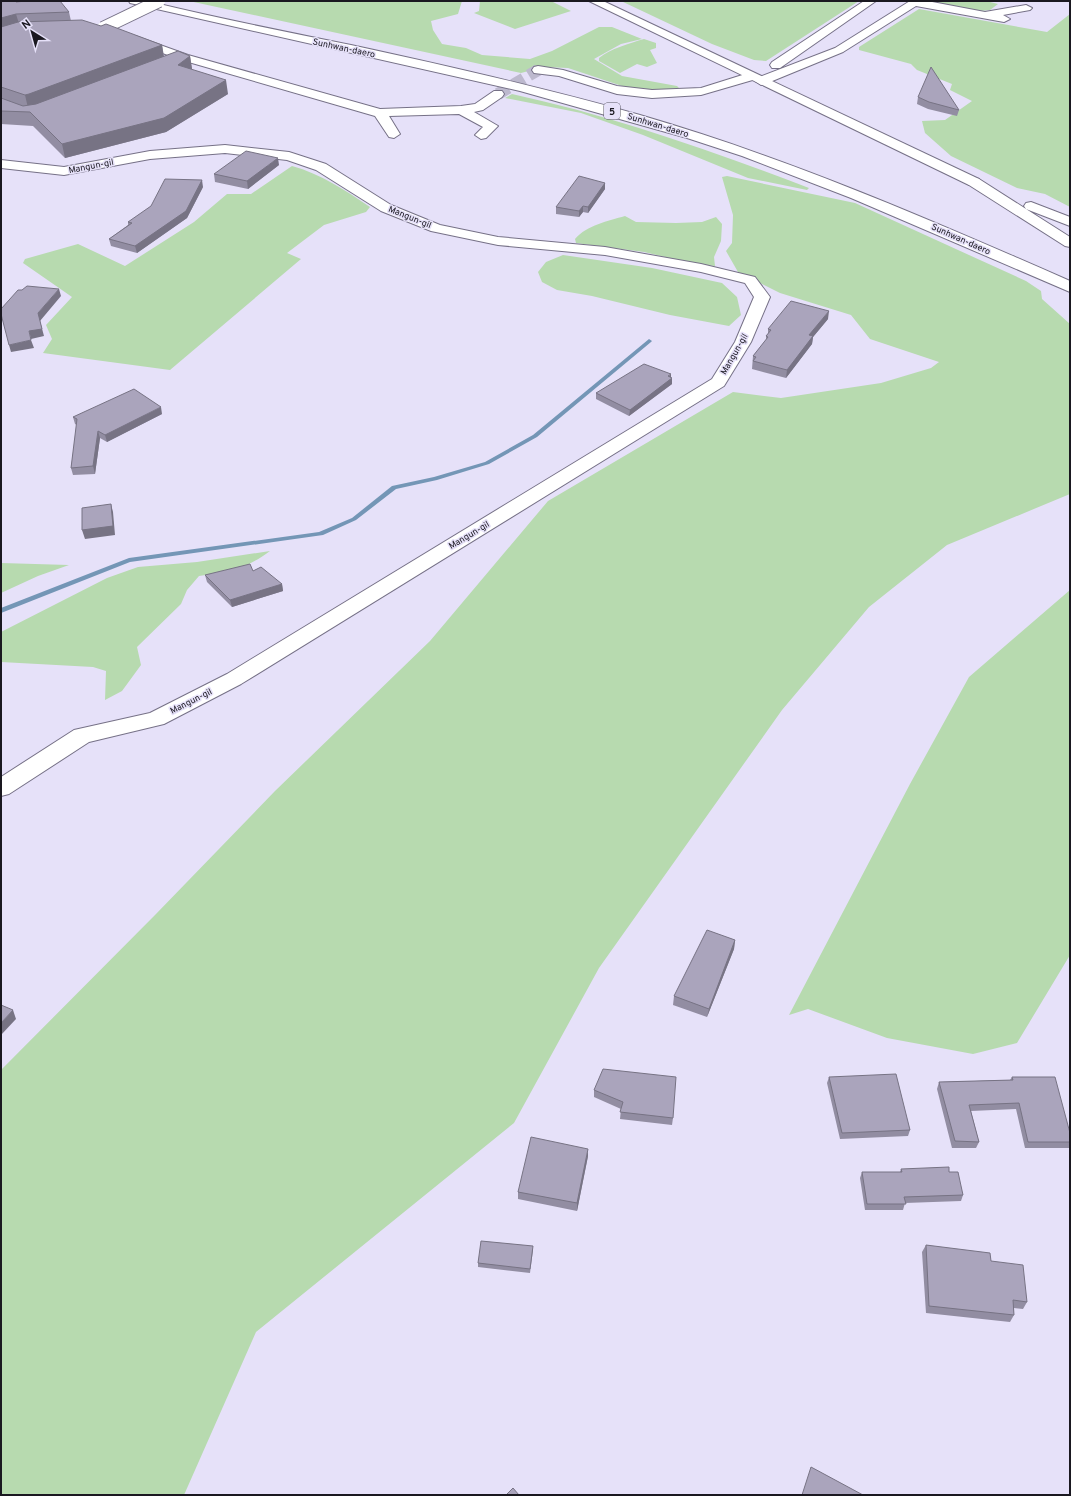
<svg xmlns="http://www.w3.org/2000/svg" width="1071" height="1496" font-family="Overpass,sans-serif">
<style>
.green{fill:#b7daaf}
.lines{fill:none;stroke-linecap:round;stroke-linejoin:round}
.stream{fill:#7496b6;fill-rule:evenodd}
.street-tunnel{stroke:#bdb9ce;stroke-width:12;stroke-dasharray:12 6;stroke-linecap:butt}
.street-casing{stroke:#767187;stroke-width:2}
.secondary-casing{stroke:#767187;stroke-width:2}
.highway-casing{stroke:#767187;stroke-width:2}
.street{fill:#fff;fill-rule:evenodd}
.secondary{fill:#fff;fill-rule:evenodd}
.highway{fill:#fff;fill-rule:evenodd}
.street-bridge-casing{stroke:#767187;stroke-width:14;stroke-linecap:butt}
.street-bridge{stroke:#fff;stroke-width:12}
.wall{fill:#928da2}
.shaded-wall{fill:#777384}
.building{fill:#aaa4bc;stroke:#777384}
.labels{text-anchor:middle;stroke-width:3;stroke-linejoin:round;paint-order:stroke}
.far-street-label{font-size:9px;fill:#1a1820;stroke:#e6e1f9}
.shield{fill:#e6e1f9;stroke:#575461;stroke-width:1}
.shield-label{font-size:10px;font-weight:bold;fill:#1a1820}
</style>
<rect width="100%" height="100%" fill="#e6e1f9"/>
<path class="green" d="M189,1H462L458,14L431,21L433,30L442,44L466,48L482,55L530,59L552,51L599,27H612L642,39L621,44L594,59L622,76L677,86L679,88L659,90L625,87L568,68L544,67L521,73Z
M480,1H551L571,11L515,29L474,13L479,11Z
M621,1H859L766,61L754,60L712,44Z
M930,1H986L998,4L990,10L980,11Z
M919,9L1047,32L1070,14V207L1045,194L1017,188L951,156L925,133L922,121L945,120L972,101L950,90L952,84L917,70L911,64L859,50V47Z
M644,39L656,43V48L650,50L657,63L647,67L637,64L620,73L599,61V58C610,49 630,43 644,39Z
M512,94C613,116 712,151 809,188L807,190L748,178L643,135L581,113L505,98Z
M292,166C321,174 345,190 370,207L366,212L324,225L287,253L301,259L170,370L43,353L52,339L46,325L72,297L23,263L25,259L78,244L125,266L194,222L227,194H251Z
M727,176L855,203L1026,281L1041,291L1042,299L1070,324V494L947,545L869,607L782,710L599,968L514,1123L256,1332L184,1495H1V1070L155,915L275,791L430,641L548,501L733,392L781,398L881,383L931,368L939,362L870,339L851,315L780,293L738,272L726,251L732,243L733,215L722,177Z
M625,216L636,222L676,223L702,222L716,217L722,224L721,241L714,257L715,266L695,264L644,252L576,243L575,239C587,225 608,221 625,216Z
M563,255L652,268L722,283L737,297L741,315L729,326L670,315L592,296L557,290L542,282L538,272L546,262Z
M270,551C246,569 228,572 199,576L187,590L181,604L137,647L141,665L122,691L105,700L106,671L93,667L1,662V632L107,578L138,567L197,562Z
M1,563L69,565L38,576L1,593Z
M1070,590V955L1017,1043L973,1054L887,1038L808,1009L789,1015L910,784L969,677Z"/>
<g class="lines">
<path class="stream" d="M649,339L652,341L651,342L537,437L489,464L437,480L396,489L356,520L323,535L130,562L1,613V608L129,558L319,532L352,518L392,486L434,477L485,462L533,435Z"/>
<path class="street-tunnel" d="M498,94L538,70"/>
<defs>
<path id="street" d="M864,1H876L780,68H772L770,65L772,62Z
M910,1H927L985,12L1026,5L1032,8L1030,10L1003,15L1010,19L1004,22L916,6L843,52L765,84L761,85L755,81L757,78L835,48Z
M135,36L188,55L380,109L461,106L475,104L494,91H502L504,94L502,97L483,110L474,112L498,126L486,138L481,139L475,135L483,127L459,114L389,116L400,134L394,138L389,137L375,116L185,61L168,67L164,66L162,63L173,57L131,41L129,39L131,37Z
M538,66L563,70L617,86L652,90L701,88L752,72L758,76L756,79L701,95L652,98L617,94L559,76L534,73L532,70L534,67Z
M225,145L289,152L326,164L391,205L440,225L498,237L605,247L701,264L755,277L770,297L751,342L724,386L241,684L164,724L89,742L9,794L1,796V777L74,730L150,713L227,674L712,379L735,342L754,297L745,283L701,272L605,255L498,245L431,231L381,211L316,170L287,160L225,153L150,159L64,175L1,168V160L64,167L150,151Z"/>
<path id="secondary" d="M589,1H603L979,179L981,182L979,185H969Z"/>
<path id="highway" d="M129,1H147C215,18 283,31 351,45C448,66 545,88 640,115C788,158 929,219 1070,281V292L851,198L742,156L687,138L520,91L130,3Z
M974,178L979,179L1026,209L1024,206L1026,203L1031,202L1070,217V226L1026,209L1070,237V247L1065,246L969,185L967,182L969,179Z"/>
</defs>
<use href="#street" class="street-casing"/>
<use href="#secondary" class="secondary-casing"/>
<use href="#highway" class="highway-casing"/>
<use href="#street" class="street"/>
<use href="#secondary" class="secondary"/>
<use href="#highway" class="highway"/>
<defs>
<path id="street-bridge" d="M103,28L159,1"/>
</defs>
<use href="#street-bridge" class="street-bridge-casing"/>
<use href="#street-bridge" class="street-bridge"/>
</g>
<path class="wall" d="M1,1L16,2L69,12L71,21L162,45L164,56H190L192,69L191,70L228,94L166,132L65,158L33,126L1,124Z
M918,97L959,110L957,116L928,109L917,104Z
M279,165L248,189L215,182L214,174Z
M605,183V189L588,213L583,212L579,217L556,214V207Z
M203,187L187,218L137,253L111,246L109,239L128,225V222Z
M828,319L813,337L812,344L786,378L752,369L753,356L766,340V336L768,334V329Z
M671,377L672,384L629,416L596,399V393Z
M162,414L107,442L100,438L95,474L73,475L71,468L77,425L75,424L73,417Z
M253,571L282,584L283,591L232,607L207,582L205,575Z
M735,940L734,949L707,1017L673,1005L674,996Z
M829,1077L910,1130L908,1136L840,1139L827,1083Z
M1012,1077L1070,1133V1147L1069,1148H1025L1016,1109L971,1111L979,1142L976,1148H952L937,1089L939,1082L1010,1080Z
M594,1090L673,1118L672,1125L620,1119L621,1109L594,1097Z
M588,1156L577,1211L518,1199V1192Z
M901,1169L949,1172L963,1195L961,1201L905,1203L903,1210H865L860,1178L862,1172H900Z
M926,1245L991,1261L1027,1302L1023,1309L1014,1308V1315L1010,1322L926,1313L922,1252Z
M533,1250L530,1273L478,1267V1263Z"/>
<path class="shaded-wall" d="M16,14L20,27L1,32V18Z
M162,45L164,59L28,108L25,95Z
M190,56L192,69L180,79L178,65Z
M226,80L228,94L166,132L65,158L62,144Z
M278,158L279,165L248,189L247,181Z
M202,180L203,187L187,218L137,253L135,246Z
M605,183V189L588,213V207Z
M583,206V212L579,217V211Z
M59,289L61,296L40,321L44,336L31,339L29,331L38,313Z
M829,311L828,319L813,337L812,344L786,378L787,370L809,335Z
M31,340L34,348L11,352L9,345Z
M671,374V379L672,378V384L629,416L630,410Z
M161,407L162,414L107,442L105,435Z
M98,431L100,438L95,474L93,466Z
M111,504L113,512L115,535L85,539L82,530Z
M282,584L283,591L232,607L230,600Z
M735,940L734,949L707,1017L709,1009Z
M13,1010L16,1019L1,1035V1023Z
M588,1149V1156L577,1211V1203Z"/>
<path class="building" d="M1,1H15L16,2L26,1H60L69,12L16,14L1,18Z
M82,20L101,26L106,24L162,45L29,94L25,95L1,87V27L18,22Z
M178,51L190,56L178,65L226,80L164,118L62,144L30,112L1,111V98L23,106L36,104Z
M931,67L959,110L929,102L918,97Z
M246,151L278,158L247,181L214,174Z
M579,176L605,183L588,207L583,206L579,211L556,207Z
M165,179L202,180L186,211L135,246L109,239L132,223L128,222L151,206Z
M27,286L59,289L38,313L42,329L29,331L31,340L9,345L1,314V309L18,290H22Z
M791,301L829,311L809,335L813,336L787,370L753,361L756,357L753,356L768,337L766,336L771,330L768,329Z
M644,364L671,374L668,376L672,378L630,410L596,393Z
M134,389L161,407L105,435L98,431L93,466L71,468L77,419L73,417Z
M111,504L113,526L82,530V508Z
M250,564L253,571L261,567L282,584L230,600L205,575Z
M707,930L735,940L709,1009L674,996Z
M1,1005L13,1010L1,1023Z
M603,1069L676,1077L673,1118L620,1112L623,1102L594,1090Z
M896,1074L910,1130L842,1133L829,1077Z
M1012,1077H1055L1070,1133V1142H1028L1019,1103L969,1105L979,1142L955,1141L939,1082L1013,1080Z
M531,1137L588,1149L577,1203L518,1192Z
M949,1167V1172H958L963,1195L904,1197L906,1204H867L862,1172H902L901,1169Z
M481,1241L533,1246L530,1269L478,1263Z
M926,1245L990,1253L991,1261L1023,1265L1027,1302L1013,1300L1014,1315L929,1306Z
M811,1467L863,1495H802Z
M513,1488L519,1495H506Z"/>
<g class="labels">
<g class="far-street-label">
<text transform="translate(344 48) rotate(12)" y="3">Sunhwan-daero</text>
<text transform="translate(658 125) rotate(17)" y="3">Sunhwan-daero</text>
<text transform="translate(91 166) rotate(-11)" y="3">Mangun-gil</text>
<text transform="translate(410 217) rotate(22)" y="3">Mangun-gil</text>
<text transform="translate(961 239) rotate(24)" y="3">Sunhwan-daero</text>
<text transform="translate(734 354) rotate(-60)" y="3">Mangun-gil</text>
<text transform="translate(469 535) rotate(-31)" y="3">Mangun-gil</text>
<text transform="translate(191 701) rotate(-27)" y="3">Mangun-gil</text>
</g>
<rect class="shield" x="604" y="103" width="16" height="16" rx="3"/>
<g class="shield-label">
<text x="612" y="115">5</text>
</g>
</g>
<rect width="1071" height="1496" fill="none" stroke="#1a1820" stroke-width="4"/>
<g transform="translate(32 32) rotate(323)" stroke="#e6e1f9" stroke-width="3" paint-order="stroke">
<path d="M0-3L7 15L0 10L-7 15Z" fill="#1a1820"/>
<text y="-6" font-size="11" font-weight="bold" text-anchor="middle" fill="#1a1820">N</text>
</g>
</svg>
